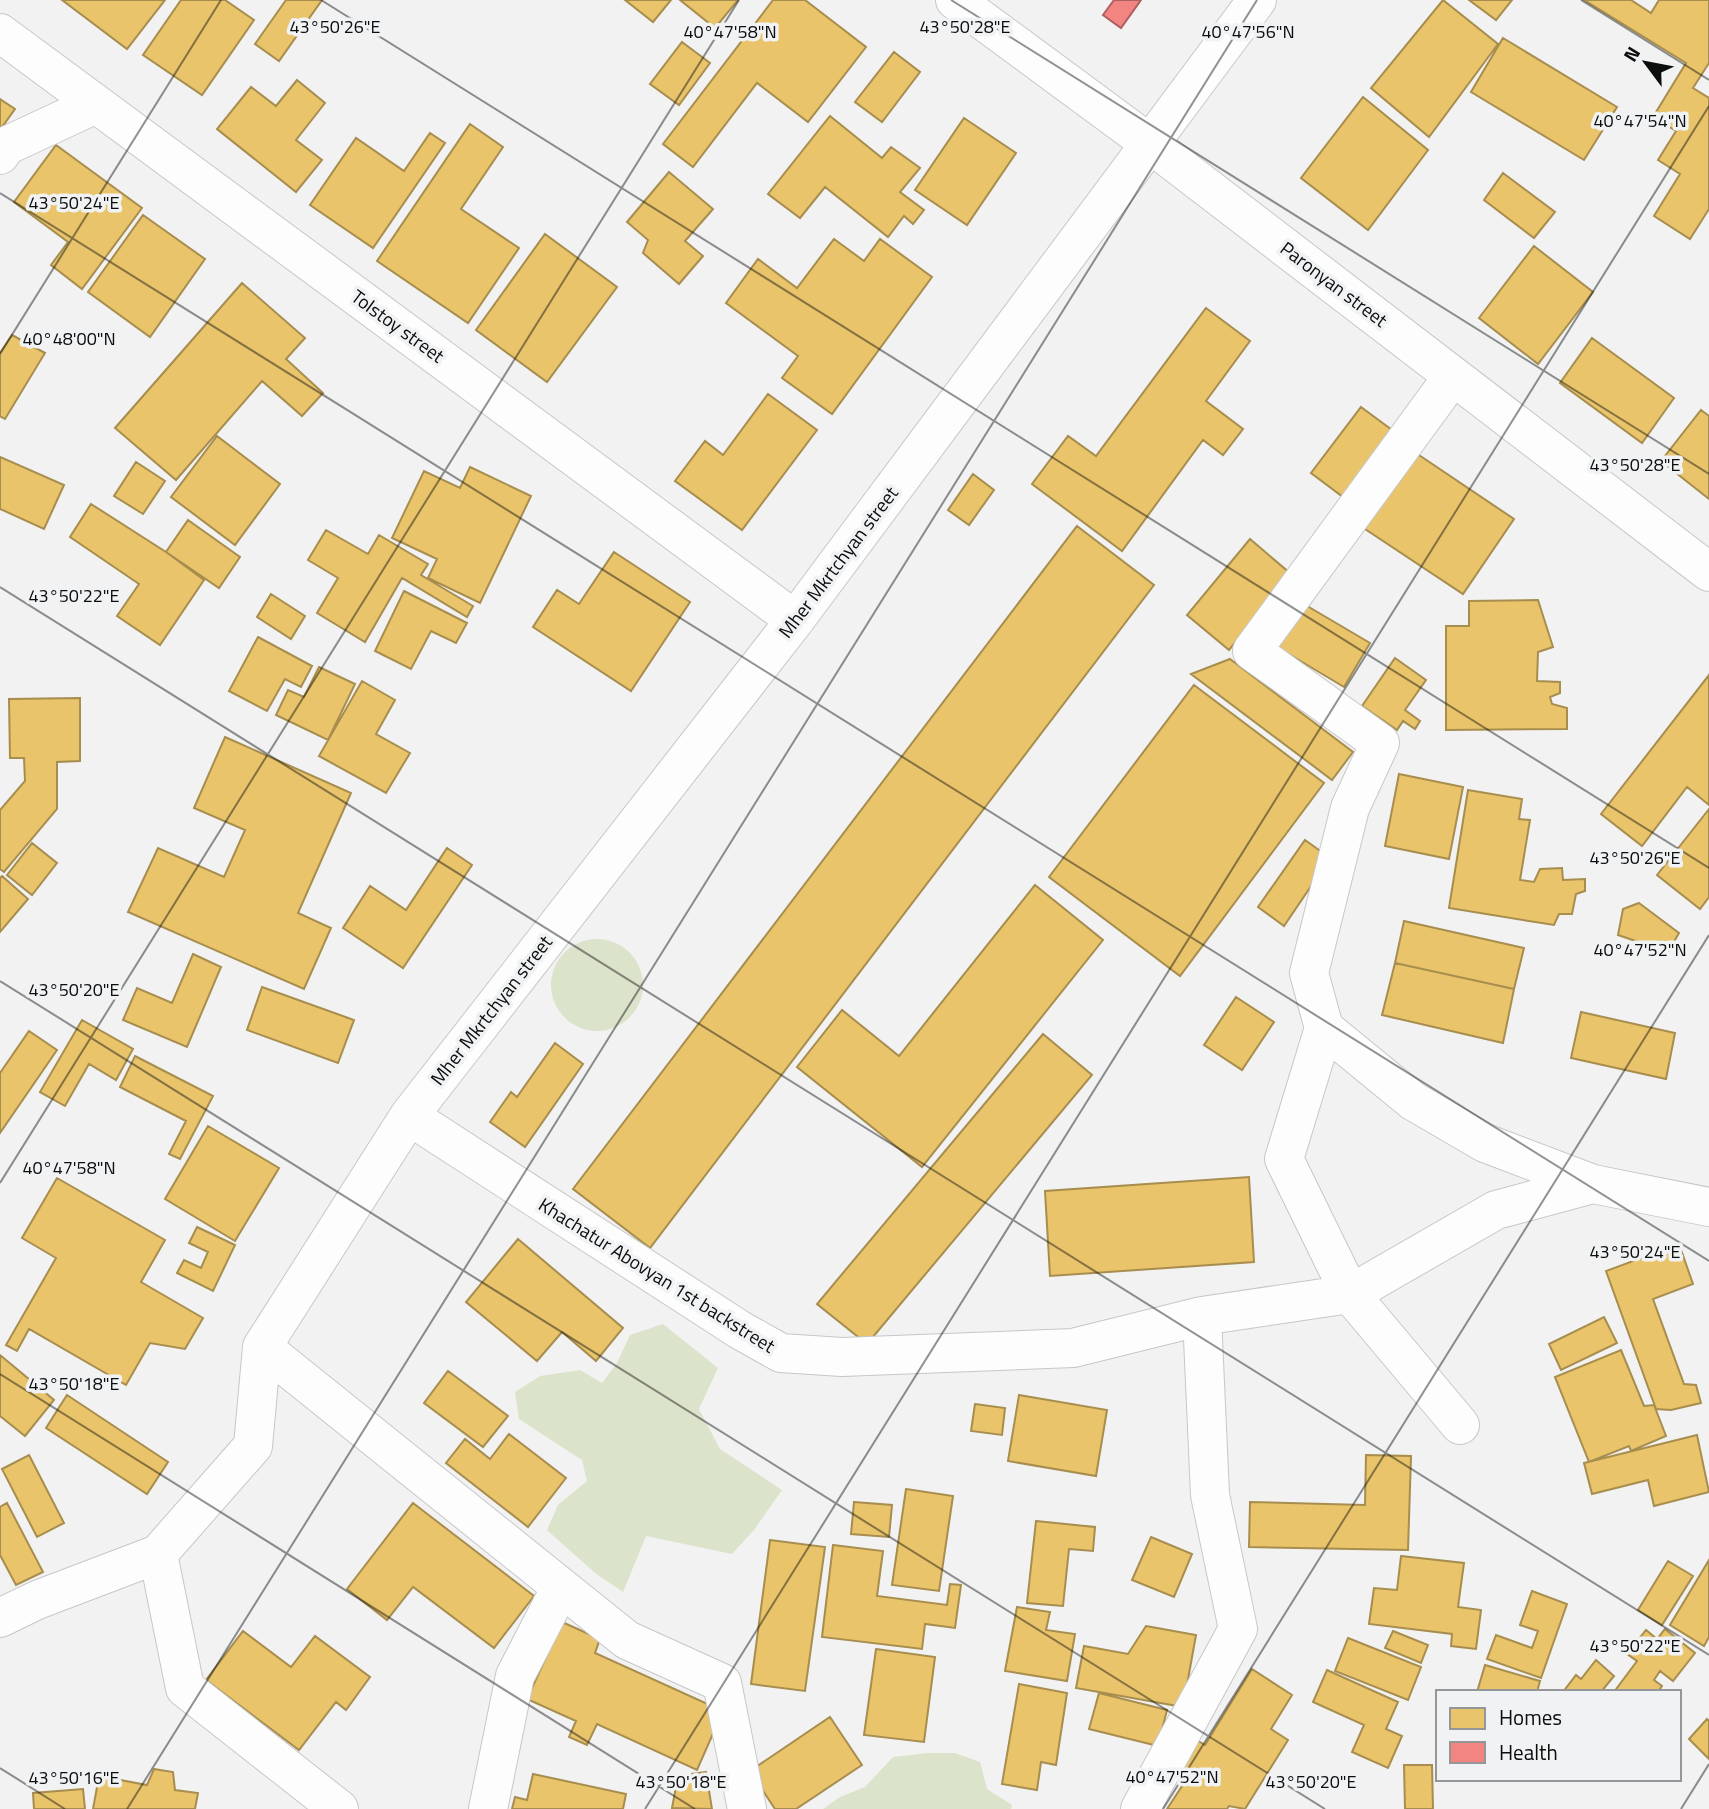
<svg xmlns="http://www.w3.org/2000/svg" width="1709" height="1809" font-family="'Titillium Web',sans-serif">
<style>
.green{fill:#dce3cb}
.homes{fill:#e9c46a;stroke:#a78d4e;stroke-width:2}
.health{fill:#f28482;stroke:#ad605f;stroke-width:2}
.lines{fill:none;stroke-linecap:round;stroke-linejoin:round}
.minor-casing{stroke:#c7c7c8;stroke-width:40}
.minor{stroke:#fdfdfd;stroke-width:38}
.ticks{fill:none;stroke:#0c0d0d;stroke-width:2;stroke-opacity:0.45}
.labels{text-anchor:middle;stroke-width:7;stroke-linejoin:round;paint-order:stroke}
.street-label{font-size:19px;fill:#0c0d0d;stroke:#f1f2f4}
.ticks-label{font-size:18px;text-anchor:middle;fill:#0c0d0d;stroke:#f1f2f4;stroke-width:7;stroke-linejoin:round;paint-order:stroke}
</style>
<rect width="100%" height="100%" fill="#f2f2f3"/>
<path class="green" d="M551 985a46 46 0 1 1 92 0a46 46 0 1 1-92 0Z
M663,1324L718,1368L699,1409L720,1449L782,1490L754,1530L732,1554L646,1536L623,1592L595,1573L547,1530L558,1505L587,1481L582,1460L519,1419L515,1392L540,1376L580,1370L602,1383L617,1363L630,1335Z
M927,1753H955L980,1762L987,1789L1012,1805L1011,1809H823L840,1797L865,1787L893,1757Z"/>
<path class="homes" d="M62,0H165L127,49Z
M181,0H225L254,20L202,95L143,55Z
M286,0H322L279,61L255,44Z
M625,0H671L653,22Z
M680,0H738L715,28Z
M773,0H805L866,47L808,122L757,83L693,167L663,144Z
M1443,0L1498,44L1429,137L1371,88Z
M1469,0H1512L1496,20Z
M1584,0H1631L1651,13L1659,0H1709V63L1693,88L1709,98V209L1690,239L1654,216L1680,174L1658,160L1676,131L1653,117L1686,63Z
M1503,38L1617,107L1584,160L1471,92Z
M682,42L710,63L679,105L650,84Z
M894,52L920,72L882,122L855,102Z
M297,80L325,103L296,140L322,160L296,192L217,129L251,87L276,106Z
M1363,97L1428,150L1368,230L1301,178Z
M0,99L15,109L0,130Z
M830,116L882,158L891,147L920,168L900,192L924,210L913,224L904,216L888,237L825,187L800,218L768,194Z
M964,118L1016,153L967,225L915,190Z
M470,124L503,147L461,209L519,248L468,323L377,261Z
M430,133L445,143L373,248L310,205L356,138L404,171Z
M56,145L142,208L82,289L51,265L68,242L14,202Z
M669,172L713,209L685,241L703,256L679,284L643,253L648,240L627,222Z
M1503,173L1555,212L1534,238L1484,200Z
M143,215L205,259L150,337L88,292Z
M545,234L617,287L547,382L476,330Z
M834,239L864,261L880,239L932,277L832,414L782,378L798,356L726,303L758,259L797,288Z
M1534,246L1593,292L1538,364L1479,318Z
M242,283L305,338L286,359L323,393L302,416L262,381L176,480L115,428Z
M1206,308L1250,341L1206,401L1243,429L1223,455L1203,440L1122,551L1032,484L1068,436L1096,456Z
M12,335L45,353L5,419L0,416V353Z
M1592,338L1674,398L1642,443L1560,383Z
M768,394L817,430L742,530L675,481L705,441L723,455Z
M1361,407L1392,430L1343,497L1311,473Z
M1701,410L1709,416V499L1661,461Z
M217,436L280,484L235,545L171,497Z
M1413,451L1514,519L1463,594L1362,527Z
M0,457L64,485L44,529L0,509Z
M136,462L165,481L143,514L114,496Z
M470,467L531,496L480,603L428,578L437,559L392,538L424,471L460,488Z
M973,474L994,490L969,525L948,510Z
M91,504L166,552L204,580L160,645L117,616L139,584L70,537Z
M188,520L240,557L219,588L166,552Z
M1077,526L1154,585L650,1248L573,1189Z
M326,530L368,554L379,535L428,564L421,575L473,606L467,617L402,578L365,642L317,613L338,578L308,560Z
M1250,539L1291,574L1229,650L1187,615Z
M614,552L690,602L631,691L533,627L557,590L579,604Z
M404,591L467,623L456,643L431,631L411,669L375,651Z
M271,594L305,616L291,639L257,617Z
M1297,600L1370,643L1344,687L1272,644Z
M1538,600L1553,647L1538,652L1537,681L1560,682V693L1550,697L1552,704L1567,708V729L1446,730V626H1469V601Z
M258,637L312,666L301,687L285,679L267,711L229,691Z
M1395,658L1426,680L1405,710L1420,721L1415,729L1403,721L1397,730L1362,706Z
M1230,659L1353,752L1332,780L1191,674Z
M319,667L355,684L328,740L276,715L288,690L304,697Z
M1709,675V805L1687,787L1642,846L1601,814Z
M362,681L395,700L376,734L410,753L386,793L319,756Z
M1194,685L1324,783L1180,976L1049,877Z
M80,698V761L57,762V809L4,872L0,869V810L25,781L24,758H10L9,699Z
M225,737L351,793L298,913L331,928L304,989L128,912L158,848L224,877L245,830L194,808Z
M1399,774L1463,787L1449,859L1385,846Z
M1468,790L1522,799L1519,819L1530,820L1520,880L1534,882L1540,869L1562,868L1563,880L1585,879V891L1576,894L1572,914H1559L1554,925L1449,908Z
M1709,809V897L1700,909L1657,875Z
M1305,840L1330,858L1284,926L1258,907Z
M32,843L57,863L32,895L7,875Z
M447,848L472,865L403,968L343,928L370,886L406,910Z
M2,876L28,899L0,932V878Z
M1035,885L1103,940L922,1167L797,1067L842,1010L899,1056Z
M1639,903L1679,933L1668,952L1618,935L1623,909Z
M1404,921L1524,948L1514,989L1395,963Z
M193,954L221,967L187,1047L123,1020L137,988L172,1003Z
M1395,963L1514,989L1503,1043L1382,1015Z
M262,987L354,1020L338,1063L247,1030Z
M1236,997L1274,1022L1242,1070L1204,1045Z
M1581,1012L1675,1033L1666,1079L1571,1058Z
M82,1020L133,1049L116,1080L89,1064L65,1106L40,1092Z
M29,1031L57,1050L0,1133V1073Z
M1043,1034L1092,1075L867,1344L817,1304Z
M555,1043L583,1064L525,1147L490,1122L511,1092L517,1097Z
M135,1056L213,1096L180,1159L169,1154L186,1121L120,1087Z
M208,1126L279,1168L235,1241L165,1199Z
M1249,1177L1254,1262L1050,1276L1045,1191Z
M57,1178L165,1240L141,1282L203,1318L185,1349L150,1343L126,1385L29,1329L17,1351L6,1345L56,1258L22,1238Z
M197,1227L235,1245L213,1291L177,1273L184,1260L201,1268L208,1252L189,1243Z
M518,1239L623,1328L596,1361L562,1332L537,1361L466,1302Z
M1679,1244L1693,1284L1653,1299L1684,1384L1696,1385L1701,1403L1671,1410L1656,1409L1606,1271Z
M1604,1317L1617,1343L1561,1370L1549,1344Z
M1621,1350L1644,1406L1654,1405L1666,1436L1631,1451L1629,1446L1589,1462L1555,1377Z
M0,1355L54,1400L25,1436L0,1416Z
M448,1371L508,1416L483,1447L424,1403Z
M67,1395L168,1462L147,1494L46,1428Z
M1019,1395L1107,1410L1096,1476L1008,1461Z
M975,1404L1005,1408L1002,1435L971,1431Z
M509,1434L566,1478L528,1527L446,1463L465,1439L490,1459Z
M1697,1435L1709,1492L1654,1506L1648,1480L1592,1494L1584,1463Z
M29,1455L64,1523L37,1537L2,1469Z
M1366,1455L1411,1456L1408,1550L1249,1547L1250,1502L1365,1505Z
M906,1489L953,1496L939,1591L892,1585Z
M854,1502L892,1505L889,1537L851,1534Z
M7,1503L43,1572L16,1585L0,1555V1507Z
M413,1503L534,1596L494,1648L413,1587L387,1620L347,1589Z
M1036,1521L1095,1527L1093,1551L1069,1549L1063,1606L1027,1603Z
M1151,1537L1192,1554L1174,1597L1132,1580Z
M770,1540L825,1547L805,1691L751,1684Z
M833,1545L883,1551L877,1596L947,1605L950,1584L961,1585L955,1628L925,1624L922,1649L822,1637Z
M1401,1556L1464,1563L1458,1607L1481,1610L1476,1649L1451,1646L1452,1634L1369,1624L1374,1588L1397,1590Z
M1709,1560V1637L1704,1646L1670,1625Z
M1668,1561L1693,1576L1662,1625L1638,1610Z
M1532,1591L1567,1604L1541,1678L1487,1659L1496,1635L1532,1648L1538,1631L1520,1625Z
M1017,1607L1050,1612L1046,1630L1075,1634L1067,1681L1005,1671Z
M562,1622L600,1639L595,1653L723,1711L697,1770L597,1724L587,1745L569,1737L576,1721L527,1699Z
M1146,1626L1196,1635L1183,1707L1076,1688L1084,1646L1128,1654Z
M1665,1629L1695,1653L1673,1681L1660,1671L1654,1680L1662,1686L1658,1692H1614L1637,1661L1627,1654L1646,1630L1657,1639Z
M243,1631L291,1667L315,1636L370,1677L346,1710L336,1702L299,1750L206,1680Z
M1393,1631L1428,1645L1421,1663L1385,1648Z
M1348,1638L1421,1667L1408,1700L1335,1671Z
M876,1649L935,1657L924,1742L864,1735Z
M1596,1660L1614,1676L1601,1692H1563L1576,1675L1581,1679Z
M1485,1665L1540,1681L1537,1692H1477Z
M1252,1669L1292,1695L1271,1729L1288,1740L1245,1809L1229,1806L1227,1809H1167L1184,1783L1172,1776L1195,1739L1205,1745Z
M1327,1670L1398,1702L1386,1729L1402,1736L1388,1768L1352,1752L1364,1725L1313,1702Z
M1019,1684L1067,1693L1056,1765L1041,1762L1037,1790L1002,1784Z
M1099,1693L1167,1710L1158,1746L1089,1729Z
M830,1717L862,1765L796,1809H775L750,1771Z
M1707,1719L1709,1721V1759L1689,1739Z
M1404,1765H1432L1433,1809H1405Z
M154,1769L173,1772L175,1790L198,1793L195,1809H93L99,1776L147,1785Z
M706,1772L712,1809L672,1808L678,1776Z
M533,1774L626,1794L623,1809H512L515,1797L527,1800Z
M83,1789L85,1809H34L33,1793Z"/>
<path class="health" d="M1114,0H1141L1121,28L1103,15Z"/>
<g class="lines">
<defs>
<path id="minor" d="M955,0L1149,143L1709,572
M0,33L795,620
M0,155L6,146L96,104
M1453,376L1252,651L1380,743L1350,808L1309,973L1324,1028L1413,1101L1485,1143L1593,1184
M1324,1028L1284,1159L1350,1294L1460,1425
M409,1116L740,1330L781,1353L842,1357L1073,1348L1202,1316L1350,1294L1496,1210L1593,1184L1709,1207
M262,1347L627,1640L722,1683L747,1809
M158,1554L185,1688L339,1809
M0,1618L37,1600L158,1554L253,1446L262,1347L409,1116L795,620L1257,0
M488,1809L515,1676L561,1587
M1140,1809L1238,1629L1210,1495L1202,1316"/>
</defs>
<use href="#minor" class="minor-casing"/>
<use href="#minor" class="minor"/>
</g>
<path class="ticks" d="M321,0L1709,868M951,0L1709,474M1581,0L1709,80M0,193L1709,1261M0,354L221,0M0,587L1709,1655M0,981L1325,1809M0,1183L739,0M0,1374L695,1809M0,1768L65,1809M127,1809L1257,0M645,1809L1709,106M1163,1809L1709,935M1681,1809L1709,1764"/>
<g class="labels">
<g class="street-label">
<text transform="translate(1334 284) rotate(37)" y="7">Paronyan street</text>
<text transform="translate(398 326) rotate(36)" y="7">Tolstoy street</text>
<text transform="translate(838 562) rotate(-53)" y="7">Mher Mkrtchyan street</text>
<text transform="translate(491 1010) rotate(-52)" y="7">Mher Mkrtchyan street</text>
<text transform="translate(657 1275) rotate(32)" y="7">Khachatur Abovyan 1st backstreet</text>
</g>
</g>
<g class="ticks-label">
<text x="335" y="33">43°50'26"E</text>
<text x="965" y="33">43°50'28"E</text>
<text x="730" y="38">40°47'58"N</text>
<text x="1248" y="38">40°47'56"N</text>
<text x="1640" y="127">40°47'54"N</text>
<text x="74" y="209">43°50'24"E</text>
<text x="69" y="345">40°48'00"N</text>
<text x="1635" y="471">43°50'28"E</text>
<text x="74" y="602">43°50'22"E</text>
<text x="1635" y="864">43°50'26"E</text>
<text x="1640" y="956">40°47'52"N</text>
<text x="74" y="996">43°50'20"E</text>
<text x="69" y="1174">40°47'58"N</text>
<text x="1635" y="1258">43°50'24"E</text>
<text x="74" y="1390">43°50'18"E</text>
<text x="1635" y="1652">43°50'22"E</text>
<text x="1172" y="1783">40°47'52"N</text>
<text x="74" y="1784">43°50'16"E</text>
<text x="681" y="1788">43°50'18"E</text>
<text x="1311" y="1788">43°50'20"E</text>
</g>
<rect x="1436" y="1690" width="245" height="91" fill="#f1f2f4" stroke="#959698" stroke-width="2"/>
<rect x="1450" y="1708" width="35" height="21" fill="#e9c46a" stroke="#959698" stroke-width="2"/>
<text x="1499" y="1725" font-size="21" fill="#0c0d0d">Homes</text>
<rect x="1450" y="1742" width="35" height="21" fill="#f28482" stroke="#959698" stroke-width="2"/>
<text x="1499" y="1760" font-size="21" fill="#0c0d0d">Health</text>
<g transform="translate(1646 63) rotate(302)" stroke="#f1f2f4" stroke-width="5" paint-order="stroke">
<path d="M0-5L12 26L0 18L-12 26Z" fill="#0c0d0d"/>
<text y="-10" font-size="19" font-weight="bold" text-anchor="middle" fill="#0c0d0d">N</text>
</g>
</svg>
